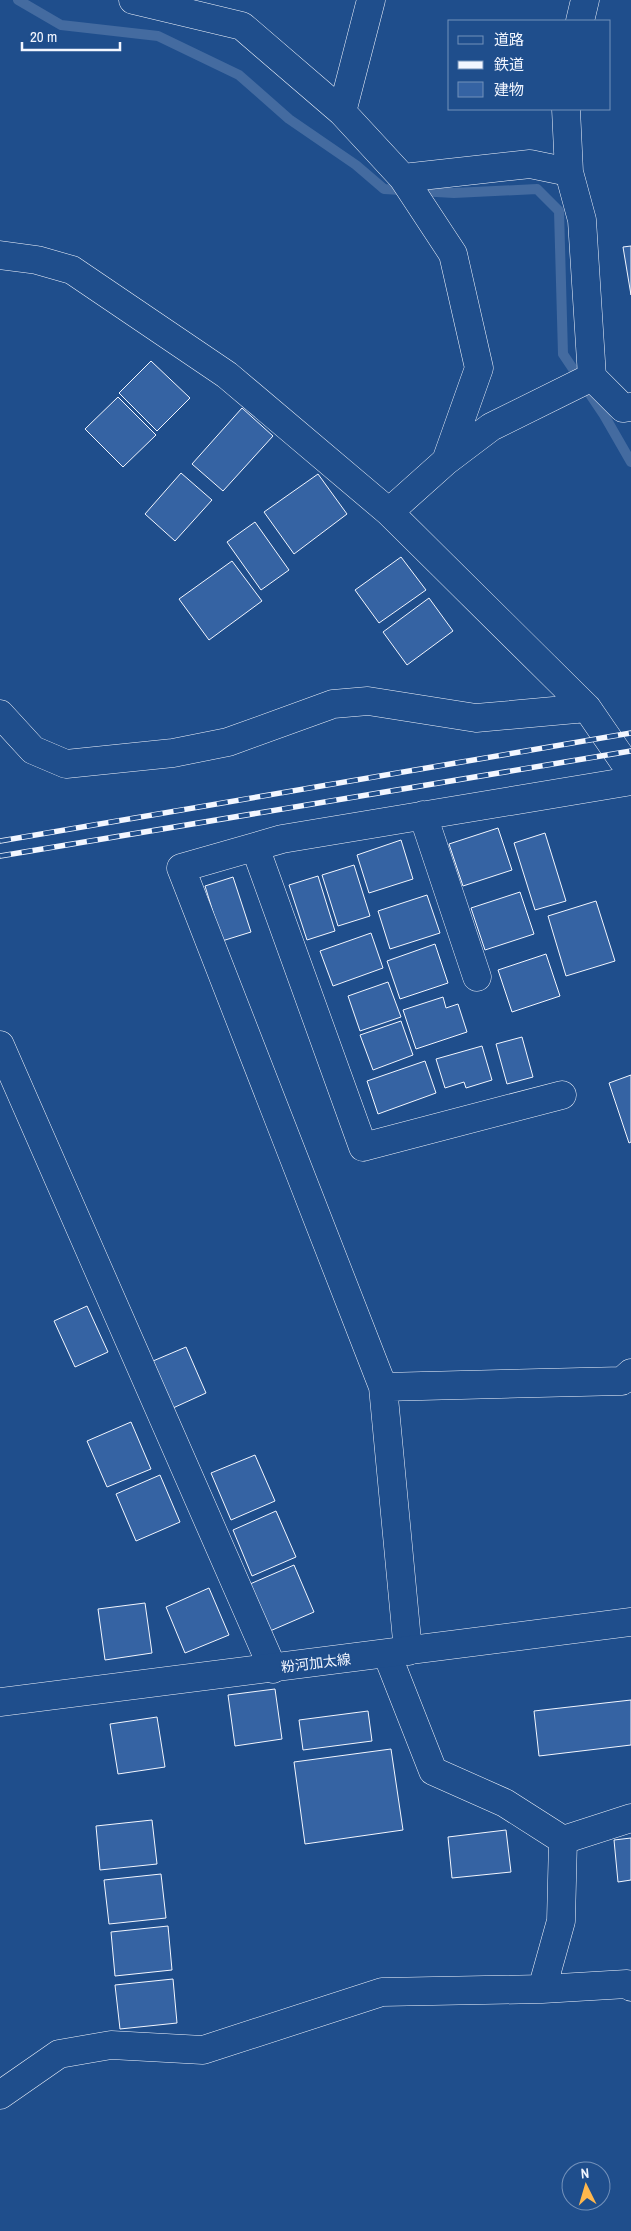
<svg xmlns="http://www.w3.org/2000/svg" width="631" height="2231" font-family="'Archivo Narrow','Noto Sans JP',sans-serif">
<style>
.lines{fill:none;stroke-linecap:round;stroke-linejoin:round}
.stream{stroke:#446ba0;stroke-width:10}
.building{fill:#3563a3;stroke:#f2f6ff}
.minor-casing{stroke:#f2f6ff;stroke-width:29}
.major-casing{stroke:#f2f6ff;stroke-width:29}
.minor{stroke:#1f4e8c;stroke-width:28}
.major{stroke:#1f4e8c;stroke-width:28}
.rail-casing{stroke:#f2f6ff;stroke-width:5.5}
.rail{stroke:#1f4e8c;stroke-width:4;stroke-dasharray:11;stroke-linecap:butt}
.labels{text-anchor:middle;stroke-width:4;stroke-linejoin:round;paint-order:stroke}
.street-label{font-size:14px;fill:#f2f6ff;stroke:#1f4e8c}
</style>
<rect width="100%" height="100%" fill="#1f4e8c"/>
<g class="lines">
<path class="stream" d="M18,0L61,25L158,36L239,75L289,119L356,165L384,189L454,193L537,189L559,211L563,354L604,415L631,462"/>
</g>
<path class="building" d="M631,246V295L623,247Z
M151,361L190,398L157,431L119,393Z
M118,397L156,435L123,467L85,429Z
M242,408L273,436L223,491L192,464Z
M181,473L212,500L175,541L145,514Z
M318,474L347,514L294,554L264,512Z
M255,522L289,570L261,590L227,542Z
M401,557L426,590L379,623L355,590Z
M232,561L262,601L209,640L179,599Z
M429,598L453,631L407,665L383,632Z
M498,828L512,870L463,886L449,844Z
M545,833L566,901L535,910L514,843Z
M401,840L413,879L369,893L357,855Z
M354,865L370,916L338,926L322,875Z
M318,876L335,931L307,940L289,885Z
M233,877L251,932L222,941L205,886Z
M520,892L534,934L485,950L471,908Z
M427,895L440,933L390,949L378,911Z
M596,901L615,961L566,976L548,916Z
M371,933L383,968L333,986L320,951Z
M435,944L448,983L400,999L387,961Z
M546,954L560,996L512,1012L498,970Z
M388,982L401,1017L360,1031L348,996Z
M443,997L446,1008L458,1004L467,1032L416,1049L403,1010Z
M401,1021L413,1055L373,1070L360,1035Z
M522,1037L533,1077L507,1084L496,1044Z
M482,1046L492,1080L466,1088L464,1082L445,1088L436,1059Z
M425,1061L436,1093L378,1114L367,1081Z
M631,1075V1142L629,1143L609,1083Z
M87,1306L108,1352L75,1367L54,1321Z
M186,1347L206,1393L173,1408L153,1361Z
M131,1422L151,1469L107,1487L87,1441Z
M255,1455L275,1501L231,1520L211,1473Z
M160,1475L180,1522L136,1541L116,1494Z
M276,1511L296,1557L252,1576L233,1530Z
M294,1565L314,1612L270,1631L250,1584Z
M209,1588L229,1635L185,1653L166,1607Z
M145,1603L152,1653L105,1660L98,1609Z
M275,1689L282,1739L235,1746L228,1695Z
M631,1700V1745L539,1756L534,1711Z
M368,1711L372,1741L303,1750L299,1720Z
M157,1717L165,1767L118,1774L110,1724Z
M391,1749L403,1830L305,1844L294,1762Z
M152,1820L157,1864L100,1870L96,1826Z
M506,1830L511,1872L452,1878L448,1837Z
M631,1838V1880L618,1882L614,1840Z
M161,1874L166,1918L109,1924L104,1880Z
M168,1926L172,1970L115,1976L111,1932Z
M173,1979L177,2023L120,2029L115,1985Z"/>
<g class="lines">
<defs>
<path id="minor" d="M133,0L242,26L342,112L403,178L453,254L479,368L446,461L389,512
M580,21L585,0
M342,112L371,0
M403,178L530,164L569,172
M0,255L37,260L72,270L227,375L389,512L587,708L631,772
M592,377L623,408L631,407
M446,461L491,427L592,377L582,220L569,172L566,109
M0,714L33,750L66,764L173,753L228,742L333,704L368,701L476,718L587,708
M423,815L477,977
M255,847L363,1147L562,1095
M0,1045L273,1669
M383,1387L622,1381L631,1373
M408,1651L383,1387L181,868L282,839L631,781
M387,1654L433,1771L505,1803L563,1840
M563,1840L631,1818
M542,1989L561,1921L563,1840
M0,2095L59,2054L111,2045L203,2050L382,1992L542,1989L627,1984L631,1987"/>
<path id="major" d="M0,1702L631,1622"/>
</defs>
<use href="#minor" class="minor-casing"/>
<use href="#major" class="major-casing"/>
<use href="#minor" class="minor"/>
<use href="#major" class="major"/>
<defs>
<path id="rail" d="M0,841L631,733
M0,856L631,751"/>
</defs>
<use href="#rail" class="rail-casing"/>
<use href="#rail" class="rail"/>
</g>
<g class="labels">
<g class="street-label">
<text transform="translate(316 1663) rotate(-7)" y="5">粉河加太線</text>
</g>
</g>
<rect x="448" y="20" width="162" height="90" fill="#1f4e8c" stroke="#7391ba"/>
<rect x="458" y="36" width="25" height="8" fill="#1f4e8c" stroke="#7391ba"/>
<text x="494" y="45" font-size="15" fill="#f2f6ff">道路</text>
<rect x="458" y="61" width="25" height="8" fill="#f2f6ff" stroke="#7391ba"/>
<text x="494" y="70" font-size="15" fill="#f2f6ff">鉄道</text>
<rect x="458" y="82" width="25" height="15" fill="#3563a3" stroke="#7391ba"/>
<text x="494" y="95" font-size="15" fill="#f2f6ff">建物</text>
<g transform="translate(586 2186) rotate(355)"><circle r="24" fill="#1f4e8c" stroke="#7391ba"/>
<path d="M0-4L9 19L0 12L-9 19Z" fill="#ffb74d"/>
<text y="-8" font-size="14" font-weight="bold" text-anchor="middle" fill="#f2f6ff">N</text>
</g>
<path d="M22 42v8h98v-8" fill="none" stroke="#f2f6ff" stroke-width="2.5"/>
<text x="30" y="42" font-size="15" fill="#f2f6ff" stroke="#1f4e8c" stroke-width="4" paint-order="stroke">20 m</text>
</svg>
